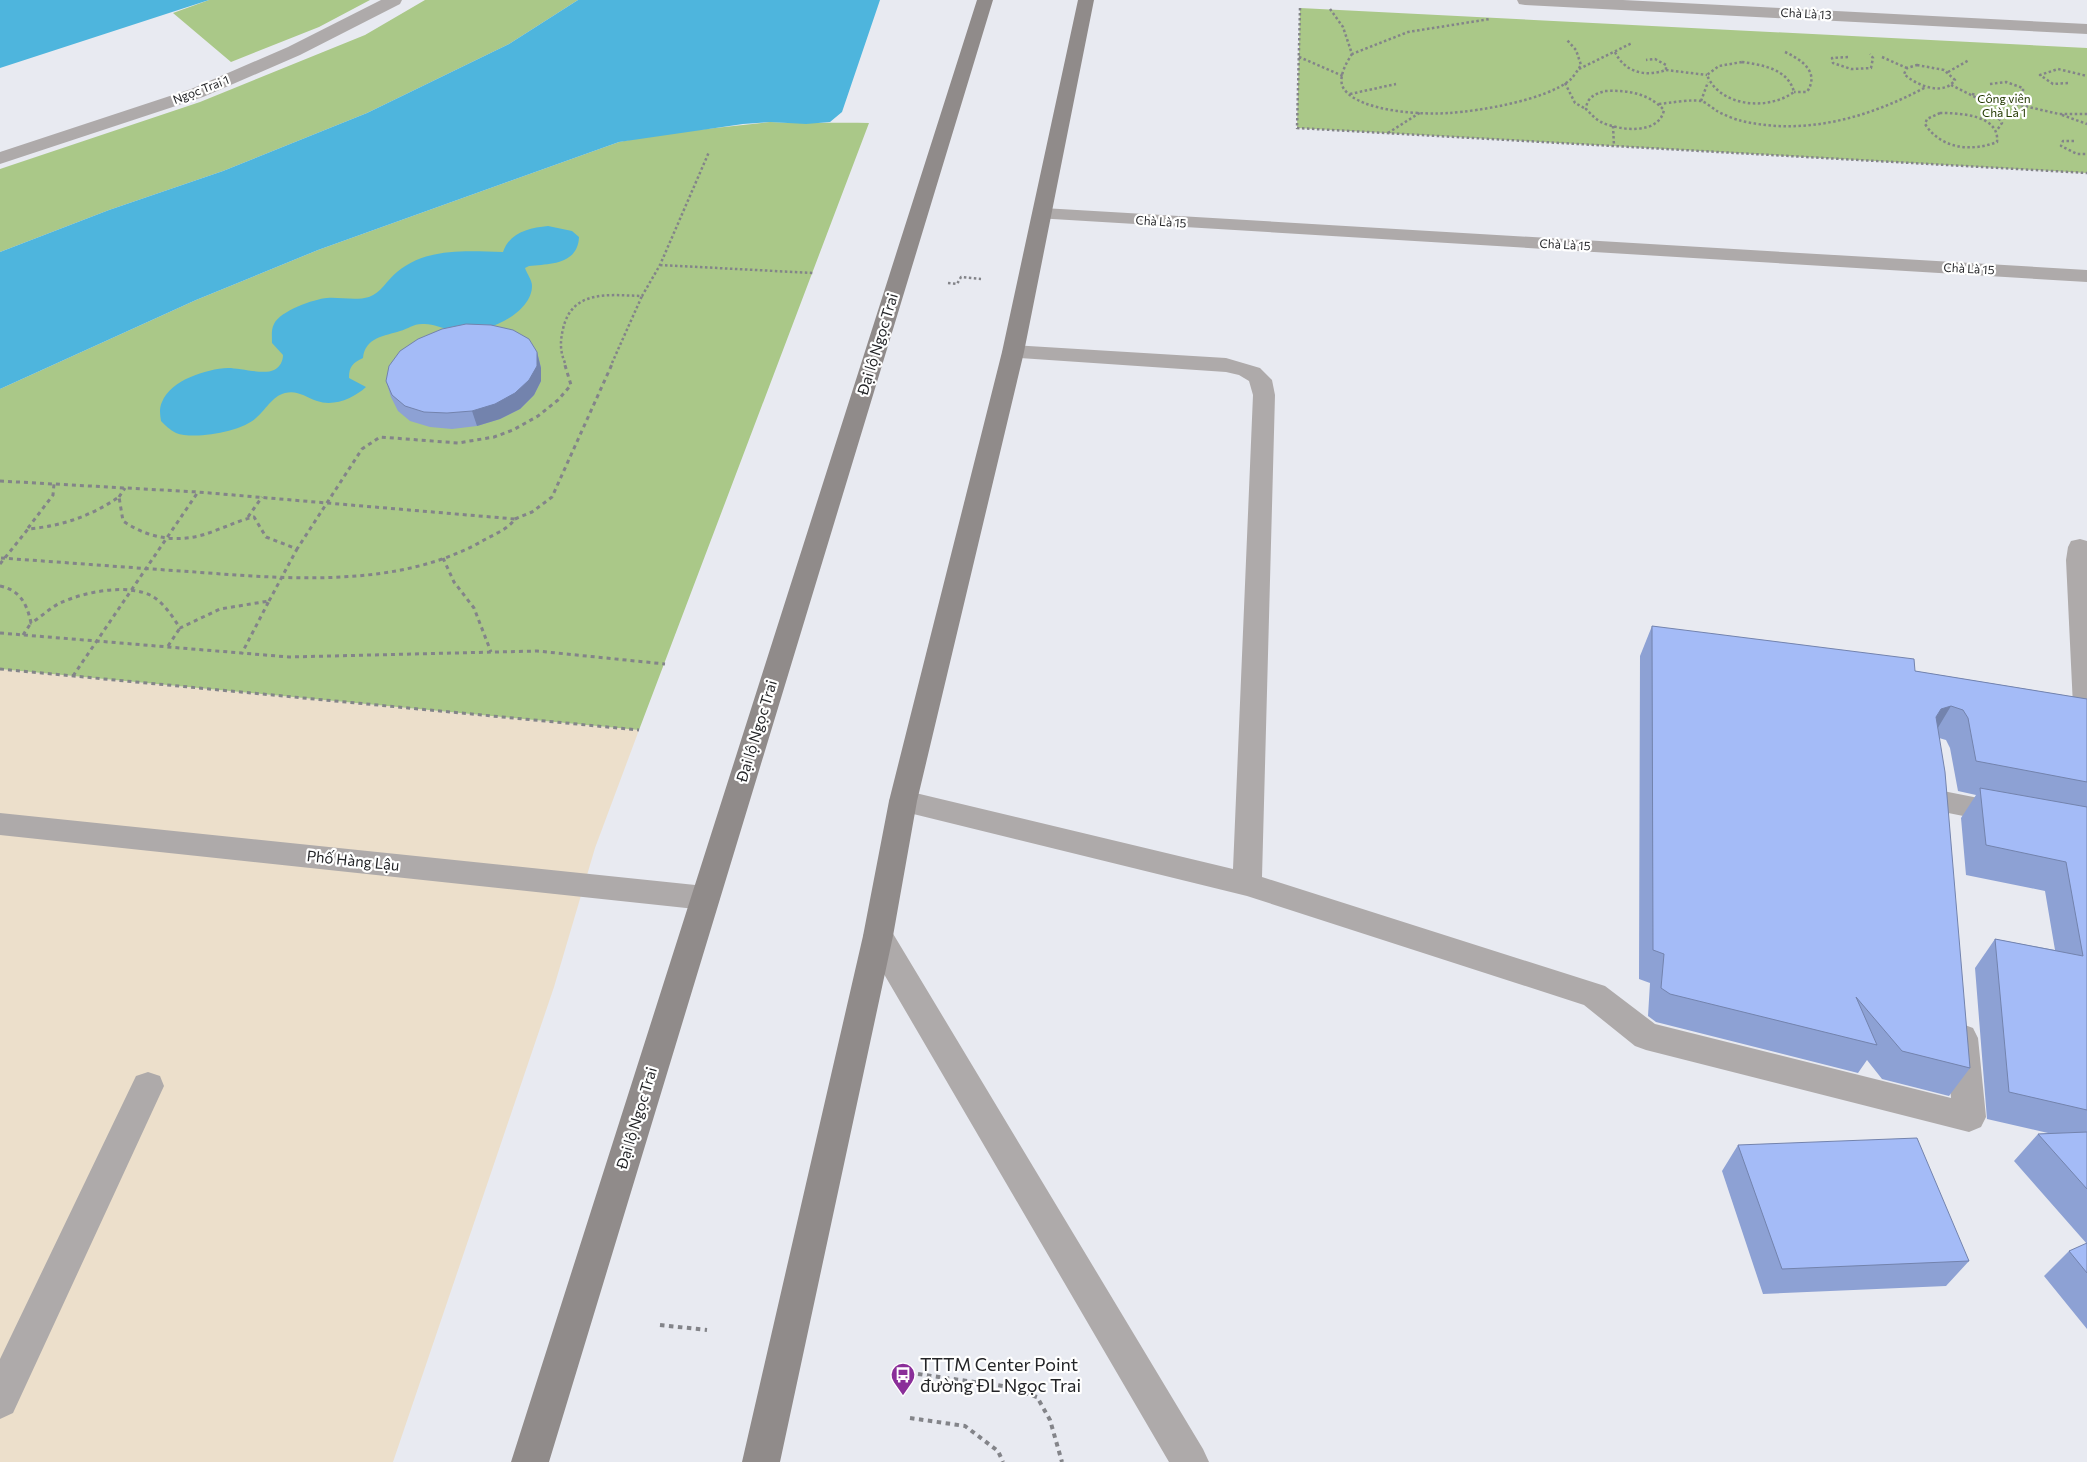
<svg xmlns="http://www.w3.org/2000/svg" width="2087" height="1462" font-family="Commissioner,sans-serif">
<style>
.commercial{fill:#ecdfcb}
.green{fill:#aac888}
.water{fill:#4eb5dd}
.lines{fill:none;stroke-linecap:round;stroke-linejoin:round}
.path-far2{stroke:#838489;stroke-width:2.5;stroke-dasharray:2.5 2.5;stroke-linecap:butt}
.path-far1{stroke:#838489;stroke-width:3;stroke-dasharray:4 4;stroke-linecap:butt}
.path{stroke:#838489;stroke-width:4;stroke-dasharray:4.5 4.5;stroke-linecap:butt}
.street{fill:#aeaaaa;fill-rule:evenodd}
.secondary{fill:#908b8a;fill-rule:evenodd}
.wall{fill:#8da1d4}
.shaded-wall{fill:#7383ad}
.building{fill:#a4bbf7;stroke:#7383ad}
.labels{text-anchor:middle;stroke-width:4.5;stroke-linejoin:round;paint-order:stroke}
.far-street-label{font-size:12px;fill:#242528;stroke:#fff}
.far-park-label{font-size:12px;fill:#233800;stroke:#fff}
.street-label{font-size:15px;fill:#242528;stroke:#fff}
.near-poi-label{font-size:18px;fill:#242528;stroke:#fff;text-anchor:start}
</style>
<rect width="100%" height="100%" fill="#e8eaf1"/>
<path class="commercial" d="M0,669L639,730L595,848L554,987L393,1462H0Z"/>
<path class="green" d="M209,0H370L319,27L231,62L173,13Z
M425,0H578L509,44L367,113L223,171L109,210L0,252V169L200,102L365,35Z
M1300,8L2087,48V173L1297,128Z
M770,122C803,124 836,122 869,123L639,730L0,669V389L196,300L318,250L619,142L659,134Z"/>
<path class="water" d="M0,0H209L0,68Z
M578,0H880L842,112L830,122L806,124L770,122L743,124L619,142L318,250L196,300L0,389V252L109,210L223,171L367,113L509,44Z
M548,226L572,231L579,237C578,264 551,264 529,266L525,268C527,274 532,280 532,286C532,307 504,324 486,328C476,330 462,330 452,329C441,329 433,323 422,324C413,324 408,329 400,331C385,336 365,337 363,358C353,363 349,366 349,378L366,387C354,398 334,407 317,401C305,397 298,390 285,393C272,396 265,411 256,418C241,432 194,440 176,433C170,430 165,425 161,421C160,415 159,408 162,402C171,380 206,369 228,368C240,368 264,375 274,370C280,367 283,361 283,355L272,343C272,337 271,329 274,324C280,311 314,299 327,298C340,297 356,301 369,297C381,293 387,280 397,272C427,247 468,251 503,252C510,232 529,228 548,226Z"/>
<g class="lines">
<path class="path-far2" d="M1300,8L1297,128L2087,173
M1330,9L1343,27L1352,54L1408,32L1490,19
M1615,52C1625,73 1646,77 1666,70V65L1655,59L1646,60
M1785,52C1802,60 1820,72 1807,92H1794
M1352,54C1346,63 1337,79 1344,89C1360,112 1424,115 1449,113C1480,111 1546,100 1570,80C1574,76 1578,70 1581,65L1576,50L1567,40
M1299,57L1343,76
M1848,57L1832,58L1833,63L1851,69L1871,68L1873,58L1870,54
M1882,57L1907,68
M1742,62C1763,65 1788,69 1794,92C1768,111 1720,107 1707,75L1719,66Z
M1917,65L1944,70L1955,80C1943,97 1916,85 1904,74L1907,68Z
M1579,69L1632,43
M1666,70L1707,75
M1948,72L1969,60
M1565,83L1575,103L1586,109
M2068,83L2053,84L2040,75L2058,69L2087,76
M1990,84L2006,82L2023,88V94L2006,102
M1951,85L1989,104L2002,123L1997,130
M1605,91C1628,90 1648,93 1664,110C1659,135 1620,131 1601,122C1595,119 1591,114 1586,109C1587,97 1595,94 1605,91Z
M1350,94L1396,84
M1972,94L2059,114H2087
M1701,101L1708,82
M1659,104C1669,103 1692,99 1701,101C1706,102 1712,108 1717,111C1724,115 1734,119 1742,121C1806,136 1870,117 1926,87
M1940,113C1960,113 2000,115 1997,142C1971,152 1941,149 1925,124L1927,119Z
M2062,115L2087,124
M1613,126L1614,146
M1388,133L1421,112
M2074,141H2063L2061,146L2077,154H2087
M660,265L813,273
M948,283L957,284L961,277L981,279
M565,363C560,351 560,342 563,329C572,289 609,295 642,296L660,265L709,152
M612,363L642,296"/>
<path class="path-far1" d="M0,481L198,492L515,519C508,529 495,534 484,540C396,591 279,578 181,571C121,567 60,562 0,558
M119,497L125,488
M248,517L262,497
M515,519L532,512L552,497L613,362
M28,528L53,495L54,484
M443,558L454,582L474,608L491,652
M0,564L28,529C62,526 91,516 119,497L123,521C151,540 182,544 214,531C228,526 240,520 254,517L266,537L297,549L362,449L380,437L458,443L494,437L513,430L538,416L558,400L571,385L564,362
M0,586C20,590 27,604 31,623C41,617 50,608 60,603C84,592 127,583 152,596C164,603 172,616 180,628L220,609L269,601L242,653
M269,601L297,549
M0,633L289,657L537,651L665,664
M23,635L31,623
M168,646L180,628
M0,669L639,730
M73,676L198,492"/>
<path class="path" d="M660,1325L707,1330
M918,1374L1003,1386L1037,1397L1050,1420L1062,1462
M910,1418L965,1426L998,1451L1003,1462"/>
<path class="street" d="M381,0H402L400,4L300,55L203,97L0,164V152L191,89L288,47Z
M1517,0H1623L2087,24V34L1525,5L1519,4Z
M1043,208L2087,270V282L1036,218L1033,214L1036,210Z
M1013,345L1226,358L1260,368L1272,380L1275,395L1262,877L1605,986L1655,1024L1951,1098L1946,1038L1951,1028L1962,1024L1973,1028L1978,1038L1986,1117L1981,1127L1969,1132L1646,1050L1635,1046L1584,1005L1247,896L893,809L889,801L893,793L903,790L1233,869L1253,395L1249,381L1239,375L1226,372L1005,357L1002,352L1005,347Z
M2080,539L2087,541V716L2077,713L2073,706L2066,560L2068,547L2071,541Z
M1943,791L2014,805L2018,813L2014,821L2004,824L1933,810L1929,802L1933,794Z
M0,813L705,886L716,889L720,898L716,907L705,910L0,835Z
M878,923L889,927L1203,1449L1209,1462H1169L867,945L863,936L867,927Z
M148,1072L160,1076L164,1086L13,1413L0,1419V1359L136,1076Z"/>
<path class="secondary" d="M977,0H993L549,1462H511Z
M1078,0H1094L1024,352L917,801L893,936L780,1462H742L863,936L889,801L1002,352Z"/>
</g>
<path class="wall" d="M537,352L541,368V381L534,395L520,409L500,419L477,426L452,429L430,427L410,421L398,411L391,397L386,381Z
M1652,626L1915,671L2087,699V1329L2044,1276L2069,1251L2087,1244L2014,1161L2038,1134L2048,1133L1987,1119L1975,968L1995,939L2055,950L2045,891L1966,875L1961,818L1976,795L1958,791L1950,748L1946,740L1939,738L1970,1068L1949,1096L1882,1079L1867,1060L1858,1073L1656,1022L1648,1016L1650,983L1639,979L1640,656Z
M1738,1145L1969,1261L1946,1286L1763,1294L1722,1171Z"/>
<path class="shaded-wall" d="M537,352L541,368V381L534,395L520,409L500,419L477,426L472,411Z
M1951,706L1933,736L1918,747L1941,709Z"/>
<path class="building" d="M466,324L491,325L513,330L529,339L537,352V366L529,380L515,393L495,404L472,411L447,413L424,412L405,406L392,395L386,381L389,366L400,351L418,339L442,329Z
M1652,626L1914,659L1915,671L2087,699V782L1976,761L1968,718L1963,710L1951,706L1941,709L1936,717L1945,772L1970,1068L1902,1051L1856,997L1877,1045L1670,994L1661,988L1664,954L1653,950Z
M1980,788L2087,807V1110L2009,1092L1995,939L2083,956L2066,862L1986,845Z
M2087,1132V1189L2038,1134Z
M1917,1138L1969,1261L1782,1269L1738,1145Z
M2087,1243V1273L2069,1251Z"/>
<defs>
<symbol id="bus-pin" viewBox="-11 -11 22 30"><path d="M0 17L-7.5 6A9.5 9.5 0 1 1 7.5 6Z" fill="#8a2e99" stroke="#fff"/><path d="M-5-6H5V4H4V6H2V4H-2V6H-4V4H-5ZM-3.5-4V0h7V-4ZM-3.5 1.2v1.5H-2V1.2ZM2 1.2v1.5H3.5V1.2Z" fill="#fff"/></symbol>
</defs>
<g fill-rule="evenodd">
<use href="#bus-pin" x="889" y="1361" width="28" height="38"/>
</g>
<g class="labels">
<g class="far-street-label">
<text transform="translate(1806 14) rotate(3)" y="4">Chà Là 13</text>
<text transform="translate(201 90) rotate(-21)" y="4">Ngọc Trai 1</text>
<text transform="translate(1161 222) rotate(4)" y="4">Chà Là 15</text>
<text transform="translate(1565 245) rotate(3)" y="4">Chà Là 15</text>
<text transform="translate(1969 269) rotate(3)" y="4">Chà Là 15</text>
</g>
<g class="far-park-label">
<text x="2004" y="103">Công viên<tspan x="2004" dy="14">Chà Là 1</tspan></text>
</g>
<g class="street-label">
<text transform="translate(878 344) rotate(-73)" y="5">Đại lộ Ngọc Trai</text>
<text transform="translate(757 731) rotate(-73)" y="5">Đại lộ Ngọc Trai</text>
<text transform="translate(353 861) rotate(6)" y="5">Phố Hàng Lậu</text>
<text transform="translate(637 1118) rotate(-73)" y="5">Đại lộ Ngọc Trai</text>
</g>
<g class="near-poi-label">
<text x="920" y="1371">TTTM Center Point<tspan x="920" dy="21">đường ĐL Ngọc Trai</tspan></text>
</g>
</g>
</svg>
